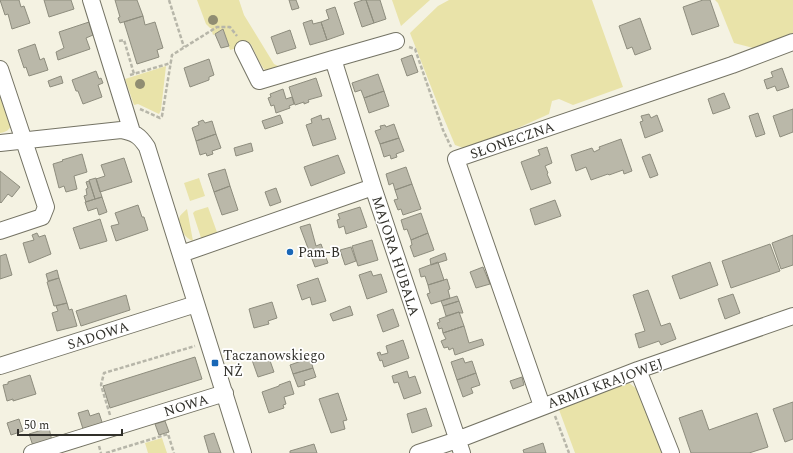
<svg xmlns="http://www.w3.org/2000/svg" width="793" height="453" font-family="Spectral,serif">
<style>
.green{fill:#e9e3a9}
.building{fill:#bab8a9;stroke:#8e8d7e}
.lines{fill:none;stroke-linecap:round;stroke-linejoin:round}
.street-casing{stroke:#747364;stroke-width:18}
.path{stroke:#b7b6a9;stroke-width:2.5;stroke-dasharray:4 2;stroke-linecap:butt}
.street{stroke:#fff;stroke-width:16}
.tree{fill:#908d72}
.poi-dot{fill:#1967b6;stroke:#fff;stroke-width:1.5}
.labels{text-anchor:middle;stroke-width:3.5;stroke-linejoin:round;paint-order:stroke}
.street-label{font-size:14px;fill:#31302a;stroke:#fff}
.poi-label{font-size:14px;fill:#31302a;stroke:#fff;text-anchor:start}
</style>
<rect width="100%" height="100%" fill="#f4f2e2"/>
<path class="green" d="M197,0H239L244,15L274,64L278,66L279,72C277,72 272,73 269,73C262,71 254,50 251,44L230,50L223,29L213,35L211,28H210L206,24Z
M392,0H430L401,26Z
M449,0H592L623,87L573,105L559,99L552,101L549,114L469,150L455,145L437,102L410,33L438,6Z
M715,0H793V38L761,50L734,43L718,3Z
M166,66L161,110L159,114L138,104L134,105L125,79Z
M4,93L13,123C9,129 8,132 0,133V95Z
M199,178L205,196L190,201L184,183Z
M208,207L218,235L202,241L193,213L195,211Z
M187,209L193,241C184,238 176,225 180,216C182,213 185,211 187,209Z
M629,383L641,392L663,453H575L558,407Z
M162,438L167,453H148L145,443Z"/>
<path class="building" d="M0,0H19L21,7L24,6L30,23L12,29L8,14L5,15Z
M44,0H71L74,9L49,17Z
M115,0H137L143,16L120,23L118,18L120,17Z
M289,0H296L299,8L292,10Z
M363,0H366L374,23L362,27L354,3Z
M366,0H380L386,19L374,23Z
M703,0H710L719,26L692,35L683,7Z
M335,7L344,34L327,40L321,22L329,19L326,10Z
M143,16L145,25L155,22L163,48L157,50L159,57L137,64L124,22Z
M640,18L651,49L635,55L632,47L627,49L619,26Z
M312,20L313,24L321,22L327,40L310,45L303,23Z
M89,22L93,35L86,38L90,49L58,60L56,52L64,48L59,32Z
M223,29L229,46L221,48L215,34Z
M290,30L296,48L277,54L271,37Z
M35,44L40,60L44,58L48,70L29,76L26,67L24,68L18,50Z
M412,55L418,72L407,76L401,59Z
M209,59L214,75L209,77V80L190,87L184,68Z
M782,68L789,87L777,91L775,86L767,89L764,80L773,77L771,72Z
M96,71L99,79L101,78L103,83L98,85L102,97L83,104L78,91H76L72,80Z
M378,74L384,91L364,98L361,90L355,92L352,83Z
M61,76L63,83L50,87L48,81Z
M316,78L322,96L308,100L309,102L304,104V102L295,105L289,87Z
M283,89L286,99L292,97L294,104L289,106L290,108L276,113L274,105L271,106L268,98L271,97L270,94Z
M384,91L389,106L369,113L364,98Z
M724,93L730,108L713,114L708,99Z
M793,109V132L780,137L773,116Z
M758,113L765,134L756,137L749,116Z
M649,114L651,118L657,115L663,131L645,138L640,122L643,121L641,116Z
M280,115L283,123L265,129L262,121Z
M321,115L322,120L329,118L336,139L313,146L306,125L312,123L311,119Z
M203,120L205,123L212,121L216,134L196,141L192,128L199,125L198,122Z
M394,124L399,138L380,144L375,131L381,129L380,126L385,125L386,127Z
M216,134L221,148L212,151L213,154L207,156L206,153L200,155L196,141Z
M399,138L404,151L396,154L397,157L391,159L390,155L384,157L380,144Z
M621,139L632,171L624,174L623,170L609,175L608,174L591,180L586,167L576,171L571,155L592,148L594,152L600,149L599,147Z
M251,143L253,151L236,156L234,148Z
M547,147L552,163L545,166L548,173L547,174L551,183L531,190L521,162L540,155L538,150Z
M82,154L87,172L74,176L77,189L66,192L64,186L59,188L53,164L63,161L62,160Z
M650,154L658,175L650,178L642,157Z
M338,155L345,173L311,186L304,167Z
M124,158L132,182L100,192L96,179L105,176L101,165Z
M406,167L412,184L395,190L393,183L389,185L386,174Z
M225,169L230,186L214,192L208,174Z
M0,171L20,187L12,197L8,194L1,203L0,202Z
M96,178L102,197L95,199L89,180Z
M89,181L95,199L86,202L84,196L87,195L86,189L88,188L86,182Z
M412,184L421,209L403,215L401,209L398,210L394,200L398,199L395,190Z
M230,186L238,210L222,215L214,192Z
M276,188L281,202L270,206L265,192Z
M102,197L107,212L99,215L97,208L88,211L85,202Z
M555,200L561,216L535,225L530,209Z
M138,205L142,217H144L148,230L116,241L111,226L119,224L115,213Z
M360,207L367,227L346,234L344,226L339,228L337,220L340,219L338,214Z
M421,213L428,233L411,240L407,229L404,230L401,220Z
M100,219L107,241L80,249L73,228Z
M310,224L316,246L321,244L324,252L311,256L300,227Z
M37,233L39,237L45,235L51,254L29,263L23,243L34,240L32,235Z
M428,233L434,250L414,257L410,246L412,245L411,240Z
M793,235V265L781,269L772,243Z
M372,240L378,260L358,266L352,246Z
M770,244L780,271L731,288L722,261Z
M351,247L356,261L345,265L340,250Z
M324,252L328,263L315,267L311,256Z
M445,253L447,260L431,265L430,259Z
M6,254L12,275L0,279V256Z
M438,262L444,280L428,285L425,276L421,277L419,269Z
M710,262L718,285L680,299L672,276Z
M483,267L490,284L476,288L470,272Z
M57,270L59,278L48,281L46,274Z
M371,271L373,276L381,274L387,292L367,299L359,275Z
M59,278L67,303L54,306L47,282Z
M318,278L326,301L312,305L310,297L302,300L297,285Z
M447,279L450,289L448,290L450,298L431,304L427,294L430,293L428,285Z
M648,290L661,326L670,323L676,339L661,345L659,341L639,348L635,334L645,331L633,295Z
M733,294L740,313L725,319L718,299Z
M126,295L130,310L81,326L76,311Z
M457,296L459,301L443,306L441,301Z
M459,301L463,313H460L459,312L446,316L443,306Z
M272,302L277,318L268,321L269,324L254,328L249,309Z
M67,303L69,310L72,309L77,326L57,331L52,313L58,311L56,306Z
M350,306L353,315L333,321L330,314Z
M393,309L399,326L383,332L377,315Z
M459,312L464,326L443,333L442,328L439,329L437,323L440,322L439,319Z
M464,326L469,343L482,339L484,345L455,355L453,348L449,350L448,347L444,348L441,341L446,339L443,333Z
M403,340L409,358L384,367L382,360L380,361L377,353L380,352L381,355L388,353L386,346Z
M268,355L274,372L258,377L252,360Z
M195,357L202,379L110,408L103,386Z
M310,358L313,368L293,374L290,365Z
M463,358L465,363L472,361L476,373L457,380L451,362Z
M313,368L316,377L304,381L305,385L298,387L293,374Z
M407,371L409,378L415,376L421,393L404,399L398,382L394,383L392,376Z
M476,373L480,385L471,388L473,393L463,397L457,380Z
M30,375L36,394L13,401V399L7,401L3,385L8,384V382Z
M522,377L524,385L513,389L510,381Z
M290,381L294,394L284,397L286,404L283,405L284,408L269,413L262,392L279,386V385Z
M338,393L347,420L343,421L345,429L331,433L319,399Z
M793,402V439L785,442L773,409Z
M426,408L432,426L412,433L407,414Z
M88,410L90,416L99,413L103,425L84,432L78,413Z
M702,410L709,430L757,413L768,447L749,453H691L679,418Z
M19,419L23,431L11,435L7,423Z
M165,421L169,432L159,435L155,424Z
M45,427L46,429L49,428L52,441L33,446L29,434L42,430V428Z
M214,433L221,453H209L204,436Z
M543,443L546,453H524L523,450Z
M314,444L317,453H290V451Z"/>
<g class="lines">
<defs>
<path id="street" d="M91,0L132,132
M396,41L333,59L373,187L462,453
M243,49L259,81L333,59
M0,69L46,207L42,217L0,231
M0,143L121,130C135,133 139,135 147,147L243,453
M181,254L373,187
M0,366L196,304
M638,370L671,453
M542,406L456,159L732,65L793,42
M32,453L225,393
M418,453L457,440L638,370L793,316"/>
</defs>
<use href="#street" class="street-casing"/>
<path class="path" d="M169,0L184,47
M119,41L124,40L134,74
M409,47L415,49L443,130L451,147
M130,75L171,63
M140,109L160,118L162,116L172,55L217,27H230L237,36
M110,415L101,385L104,373L195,346
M555,416L560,429L569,453
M99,446L101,453
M106,453L168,434L174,453"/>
<use href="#street" class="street"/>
</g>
<g class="tree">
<circle cx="213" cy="20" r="5"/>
<circle cx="140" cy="84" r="5"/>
</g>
<g class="poi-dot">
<circle cx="290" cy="252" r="4"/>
<rect x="211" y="359" width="8" height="8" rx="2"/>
</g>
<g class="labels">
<g class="street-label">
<text transform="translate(512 140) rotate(-19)" y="5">SŁONECZNA</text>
<text transform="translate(396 256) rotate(72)" y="5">MAJORA HUBALA</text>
<text transform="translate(98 335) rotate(-18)" y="5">SADOWA</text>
<text transform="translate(605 383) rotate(-20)" y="5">ARMII KRAJOWEJ</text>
<text transform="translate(186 405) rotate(-17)" y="5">NOWA</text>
</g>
<g class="poi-label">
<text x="298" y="257">Pam-B</text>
<text x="223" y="360">Taczanowskiego<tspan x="223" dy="16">NŻ</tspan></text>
</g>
</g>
<path d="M18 429v6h104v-6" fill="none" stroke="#31302a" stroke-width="2"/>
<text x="24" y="429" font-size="12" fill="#31302a" stroke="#ffffff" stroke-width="3" paint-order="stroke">50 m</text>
</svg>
